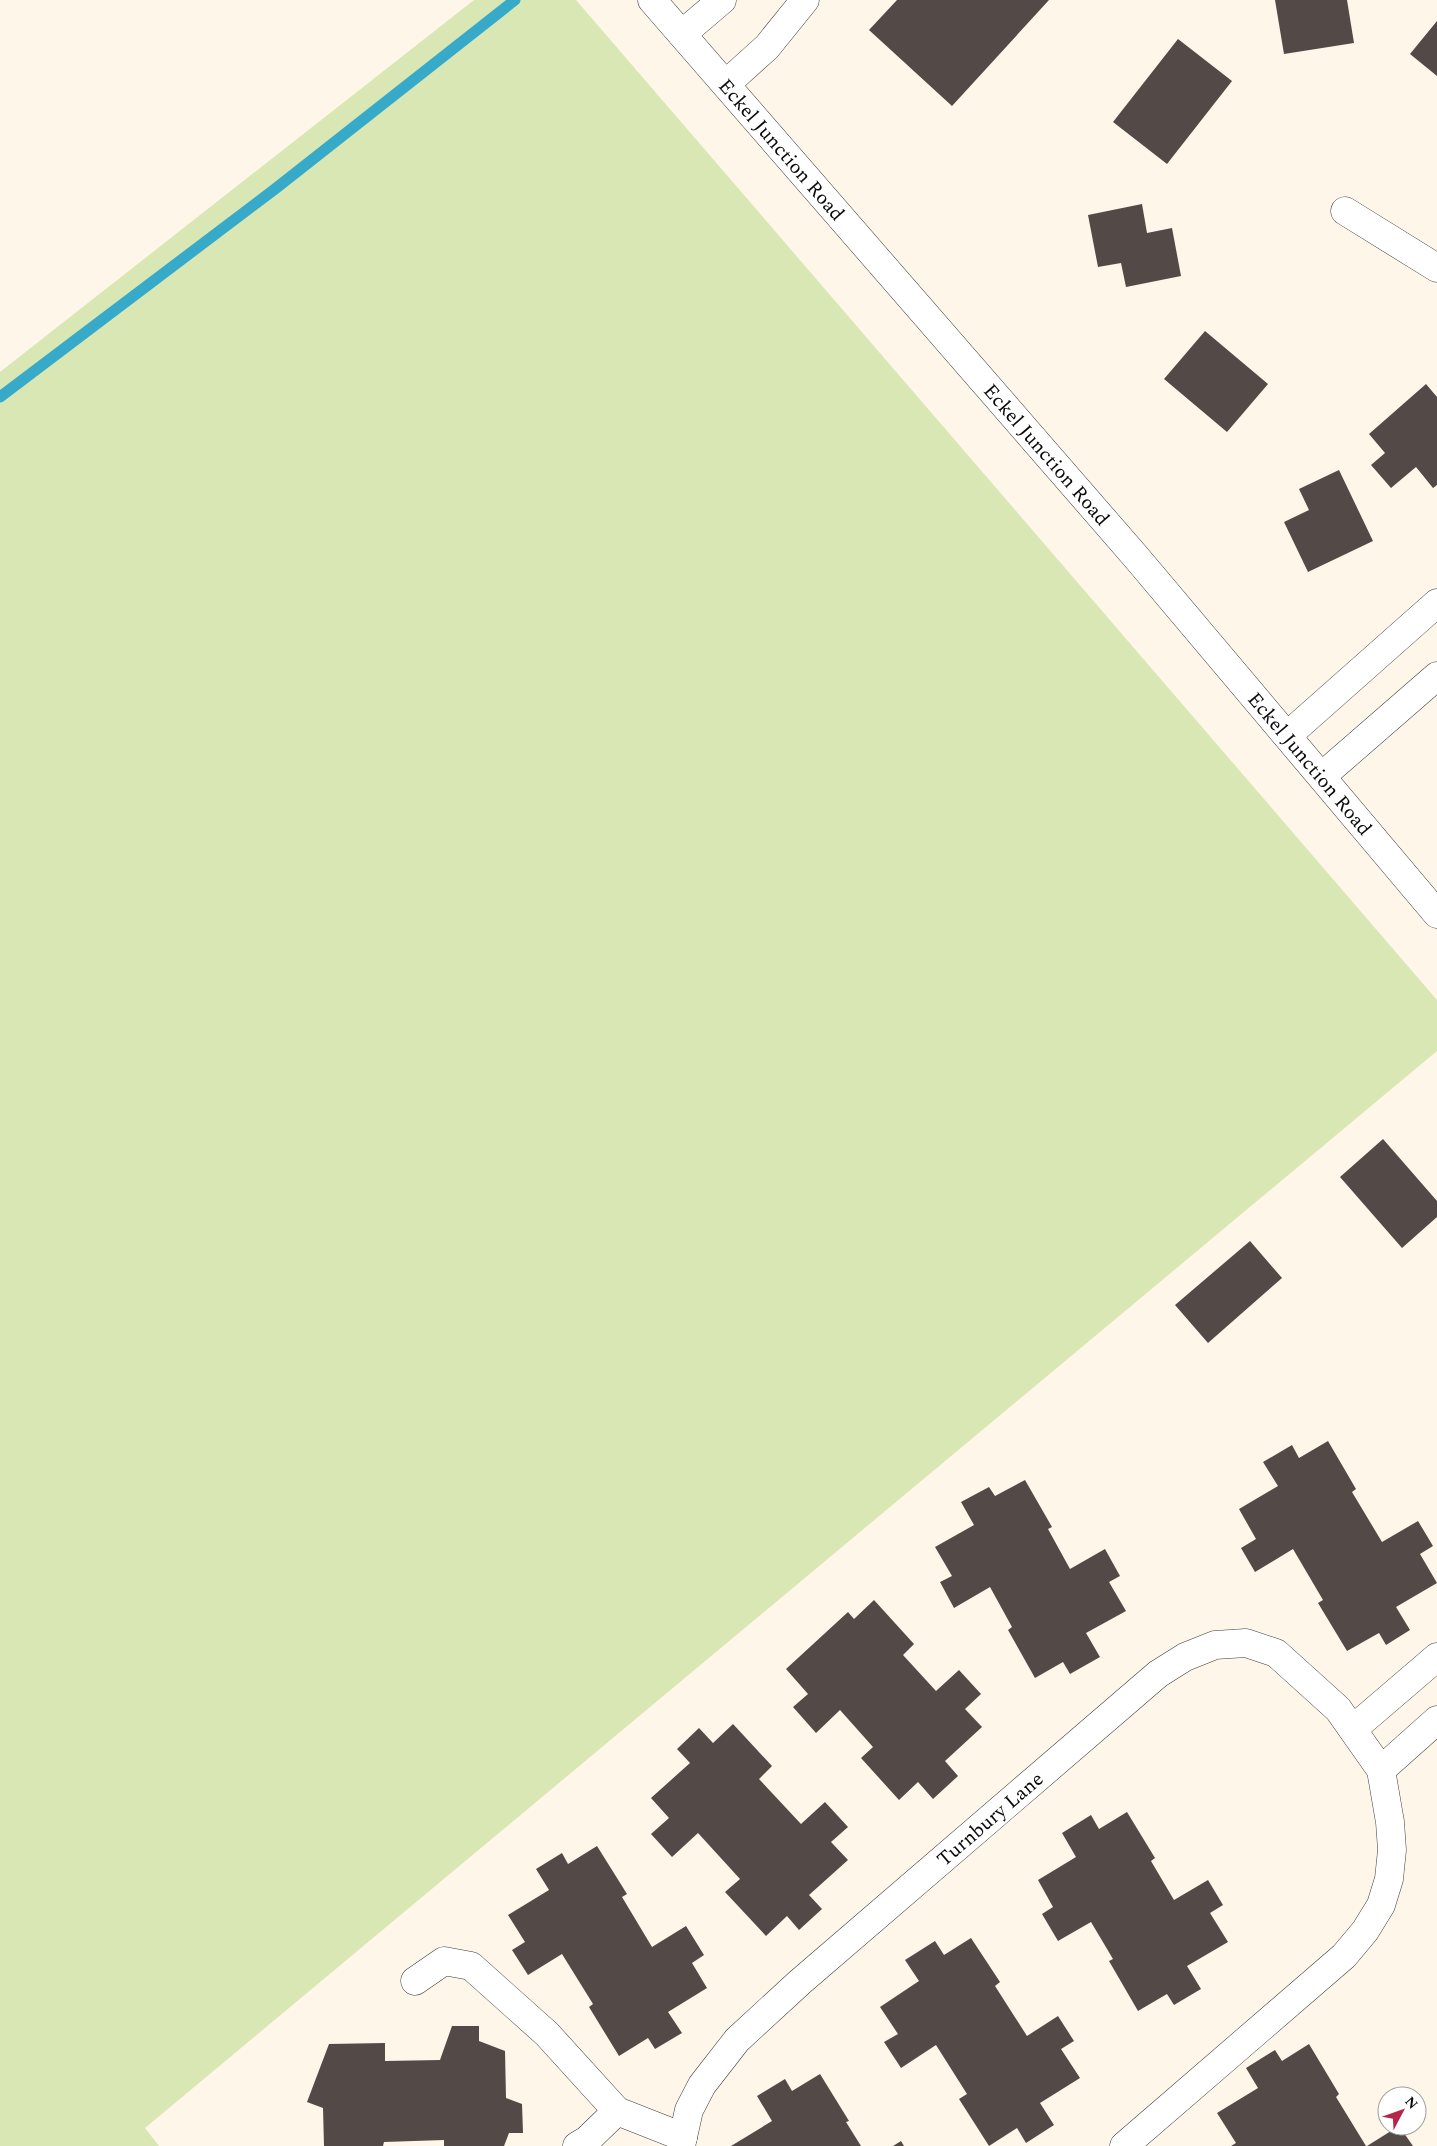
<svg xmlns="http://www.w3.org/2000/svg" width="1437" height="2146" font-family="Spectral,serif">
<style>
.green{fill:#d8e7b4}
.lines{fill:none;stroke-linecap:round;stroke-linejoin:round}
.stream{stroke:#38aac9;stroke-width:11}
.building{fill:#534947}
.minor-casing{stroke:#3d3d3d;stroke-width:29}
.minor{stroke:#fff;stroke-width:28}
.labels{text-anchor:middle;stroke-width:5;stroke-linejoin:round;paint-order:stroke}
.street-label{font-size:20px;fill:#0a0a0a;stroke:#fff}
</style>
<rect width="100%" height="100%" fill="#fef6e8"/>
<path class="green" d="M474,0H576L1437,1000V1051L145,2128L159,2146H0V372Z"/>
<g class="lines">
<path class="stream" d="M0,397L275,189L515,0"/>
</g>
<path class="building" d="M897,0H1049L952,106L869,30Z
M1275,0H1347L1354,43L1284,54Z
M1437,21V76L1410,54Z
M1178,39L1232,81L1167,164L1113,122Z
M1142,204L1147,233L1172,228L1181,276L1126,287L1121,263L1098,267L1088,215Z
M1205,331L1268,384L1227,432L1164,379Z
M1426,384L1437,397V485L1433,488L1416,467L1391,488L1371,465L1385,453L1369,434Z
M1339,470L1373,541L1308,572L1284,522L1309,510L1299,489Z
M1383,1139L1437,1201V1217L1402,1248L1340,1177Z
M1250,1241L1282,1278L1208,1343L1175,1305Z
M1328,1441L1356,1489L1352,1492L1382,1542L1418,1521L1433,1546L1420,1554L1437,1583L1396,1607L1410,1630L1386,1645L1379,1633L1347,1651L1318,1603L1323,1600L1293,1549L1255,1572L1241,1548L1256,1539L1239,1509L1278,1486L1263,1462L1292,1445L1299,1458Z
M1025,1480L1052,1527L1048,1529L1070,1569L1105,1549L1120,1576L1109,1582L1126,1611L1086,1633L1100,1657L1070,1674L1063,1662L1035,1678L1008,1630L1012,1627L990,1587L954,1608L940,1582L952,1576L935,1547L974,1525L961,1502L989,1487L995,1496Z
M874,1600L914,1644L903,1655L936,1691L959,1670L981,1694L965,1709L982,1727L945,1761L958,1776L933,1799L918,1782L899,1800L861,1758L873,1747L840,1710L816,1733L793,1707L808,1694L786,1669L848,1612L854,1619Z
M733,1724L772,1766L759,1779L801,1824L825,1802L848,1827L831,1842L848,1860L809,1895L822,1909L799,1930L787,1916L766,1936L725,1892L740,1879L698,1833L672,1857L651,1834L669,1818L651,1798L690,1763L677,1749L699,1728L713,1743Z
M1127,1812L1155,1858L1151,1861L1174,1900L1208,1880L1223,1905L1210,1913L1228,1942L1187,1966L1201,1989L1174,2005L1167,1994L1138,2011L1109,1961L1113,1959L1091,1922L1058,1941L1042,1914L1053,1907L1038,1880L1076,1857L1062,1833L1091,1815L1099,1829Z
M597,1846L627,1894L622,1897L652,1947L686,1926L704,1955L692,1963L707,1988L668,2012L682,2033L655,2049L648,2038L619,2056L589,2007L593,2004L562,1954L528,1975L512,1950L525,1942L508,1915L549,1890L536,1869L562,1853L568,1864Z
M971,1938L1000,1982L995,1986L1027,2036L1058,2016L1074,2041L1061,2049L1080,2078L1040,2103L1054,2125L1026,2143L1017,2128L989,2146L959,2099L967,2094L936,2045L901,2068L884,2042L898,2034L880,2007L919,1981L905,1960L935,1941L944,1955Z
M452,2026H479V2041L505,2051L506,2098L522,2104L523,2133H509L504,2146H444V2140L384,2142L383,2146H324L323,2108L307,2102L329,2044L385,2043V2061L440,2060Z
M1309,2044L1339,2094L1336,2097L1366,2146H1231L1236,2143L1217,2113L1258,2088L1246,2068L1275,2050L1282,2061Z
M820,2074L849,2121L846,2122L861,2146H731L772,2121L757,2096L785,2079L792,2091Z
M1399,2126L1413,2146H1367Z
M901,2141L904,2146H893Z"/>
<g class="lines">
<defs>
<g id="minor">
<path id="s1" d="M652,0L1136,557L1437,914"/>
<path d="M682,34L722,0"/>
<path d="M726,84L767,47L805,0"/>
<path d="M1345,211L1437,268"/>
<path d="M1288,735L1437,603"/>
<path d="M1322,776L1437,676"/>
<path d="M1353,1729L1437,1657"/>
<path d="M1381,1770L1437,1720"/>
<path d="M415,1981L444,1961L471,1966L547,2034L617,2111L683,2137"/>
<path d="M577,2146L587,2140L617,2111"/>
<path id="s2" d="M681,2146L689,2110L702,2085L737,2040L800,1982L1158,1674L1185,1657L1215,1645L1246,1643L1276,1653L1338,1709L1381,1770L1390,1822L1392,1850L1389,1879L1381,1905L1365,1931L1344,1956L1124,2146"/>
</g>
</defs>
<use href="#minor" class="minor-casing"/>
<use href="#minor" class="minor"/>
</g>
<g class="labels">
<g class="street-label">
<text dy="7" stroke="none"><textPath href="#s1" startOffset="198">Eckel Junction Road</textPath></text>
<text dy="7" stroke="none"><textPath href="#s1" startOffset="602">Eckel Junction Road</textPath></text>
<text dy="7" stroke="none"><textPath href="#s1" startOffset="1008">Eckel Junction Road</textPath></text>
<text dy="7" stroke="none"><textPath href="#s2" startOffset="458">Turnbury Lane</textPath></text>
</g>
</g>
<g transform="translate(1402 2111) rotate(49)"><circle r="24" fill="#ffffff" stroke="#9d9d9d"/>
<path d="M0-4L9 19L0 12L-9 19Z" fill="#b52749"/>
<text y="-8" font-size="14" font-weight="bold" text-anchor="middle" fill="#0a0a0a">N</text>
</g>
</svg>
